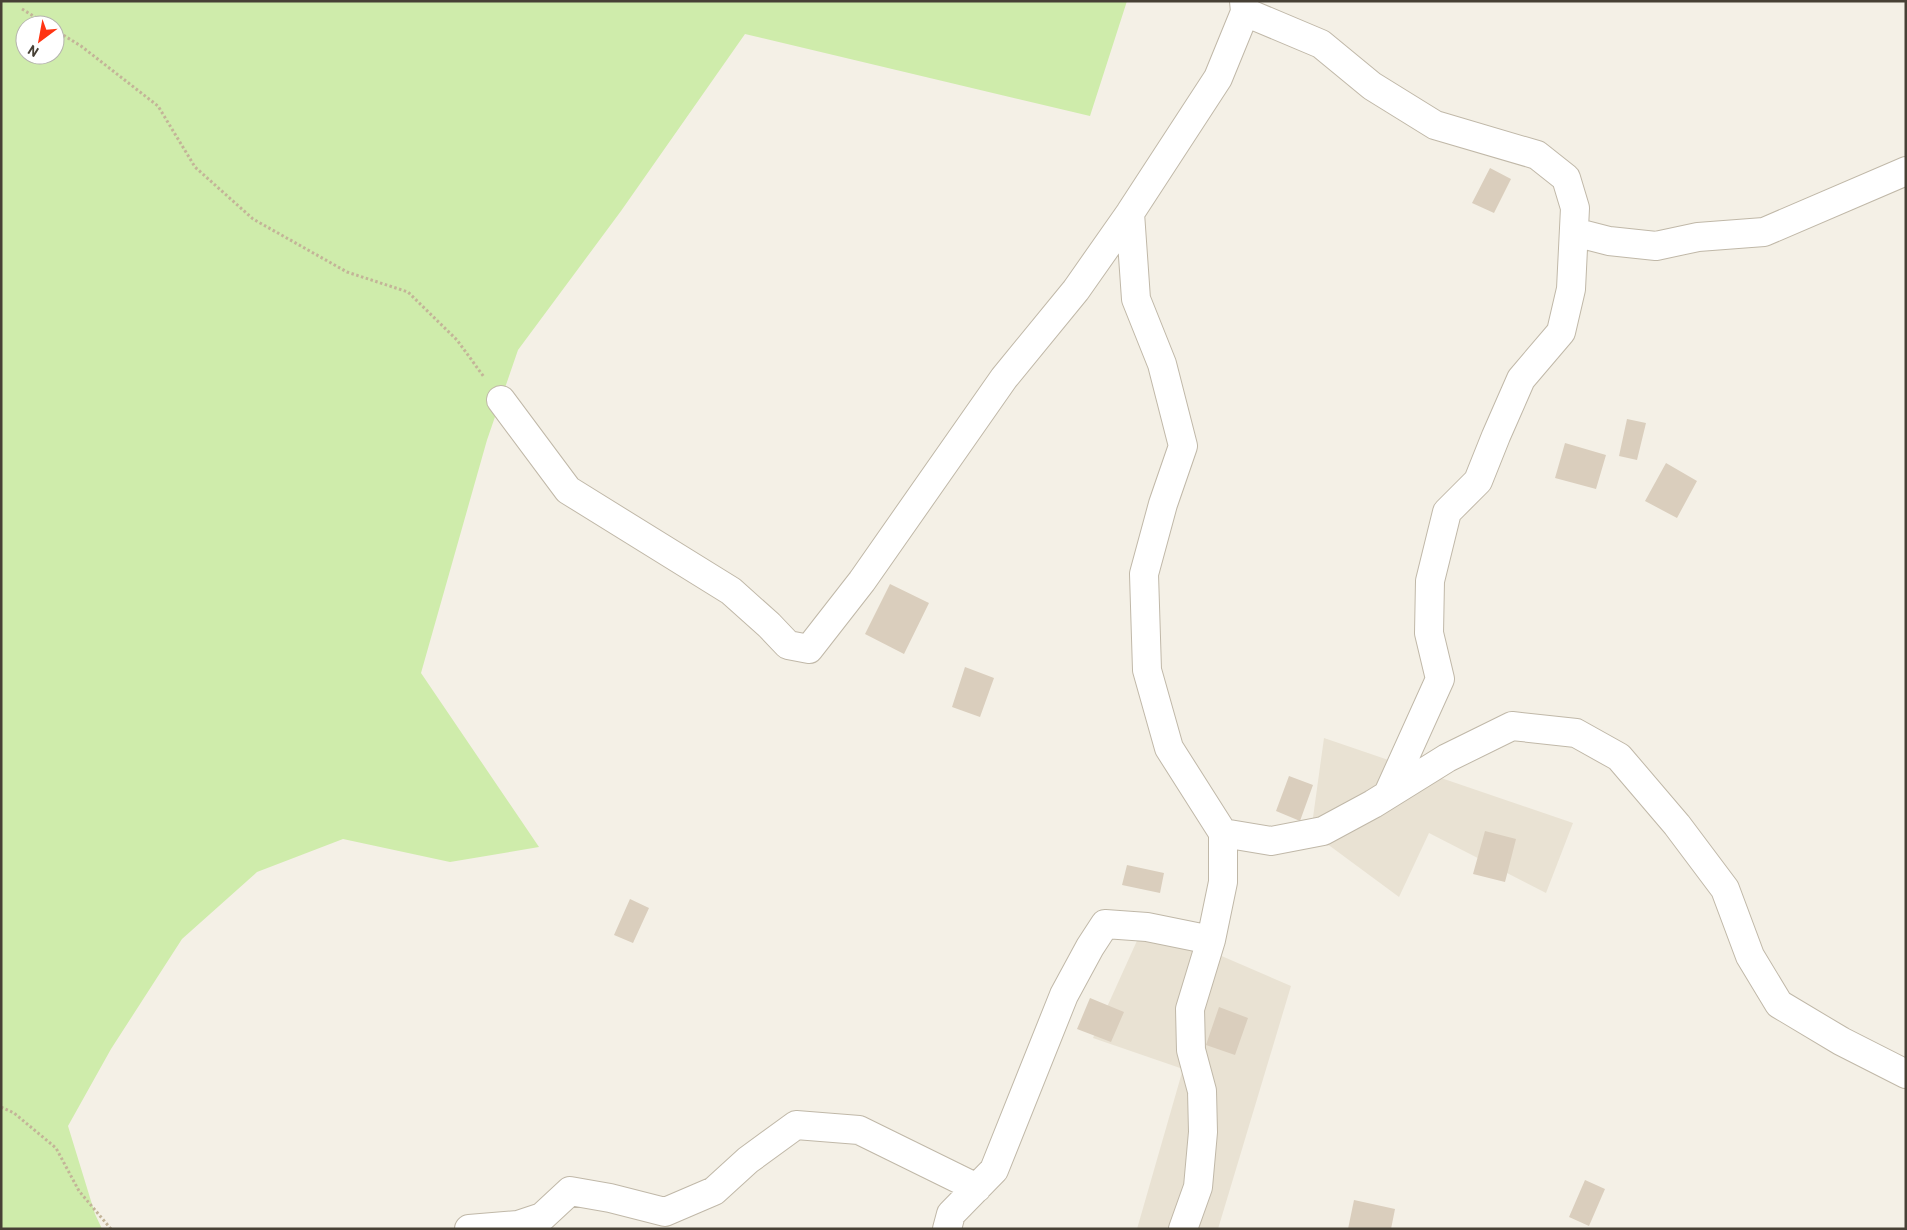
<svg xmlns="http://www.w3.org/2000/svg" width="1907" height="1230" font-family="Barlow,sans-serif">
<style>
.residential{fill:#e9e2d3}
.green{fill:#cfecab;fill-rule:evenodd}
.building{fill:#dacebd}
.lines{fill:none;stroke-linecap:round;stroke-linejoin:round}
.minor-casing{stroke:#c0b8a8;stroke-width:30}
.path{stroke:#c3b498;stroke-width:3;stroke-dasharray:2.5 2.5;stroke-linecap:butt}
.minor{stroke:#fff;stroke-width:28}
</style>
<rect width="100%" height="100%" fill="#f4f0e6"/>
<path class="residential" d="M1324,738L1573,823L1546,893L1429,833L1399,897L1311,832Z
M1145,923L1291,986L1218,1229H1137L1183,1069L1093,1038Z"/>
<path class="green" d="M1,1H1127L1090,116L745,34L621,211L518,350L487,440L421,673L539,847L450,862L343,839L257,872L182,939L111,1049L68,1126L95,1214L102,1229H1ZM25,25H55V55H25Z"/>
<path class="building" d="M1490,168L1511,179L1494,213L1472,203Z
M1627,419L1646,423L1637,460L1619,456Z
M1565,443L1606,455L1596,489L1555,478Z
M1666,463L1697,481L1677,518L1645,501Z
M890,584L929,603L904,654L865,634Z
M965,667L994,678L980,717L952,707Z
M1289,776L1313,785L1300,821L1276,811Z
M1485,831L1516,839L1505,882L1473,874Z
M1127,865L1164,873L1160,893L1122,885Z
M630,899L649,908L633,943L614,935Z
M1090,998L1124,1012L1111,1042L1077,1029Z
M1219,1007L1248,1018L1235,1055L1206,1045Z
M1585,1180L1605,1189L1589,1226L1569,1217Z
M1354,1200L1395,1209L1391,1229H1348Z"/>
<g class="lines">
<defs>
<path id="minor" d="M1245,12L1321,44L1372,86L1435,125L1537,155L1566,178L1575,208L1571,289L1561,332L1521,379L1496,436L1478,481L1447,512L1430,581L1429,633L1440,679L1388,794
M1130,213L1136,299L1162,364L1183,446L1163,504L1144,574L1147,670L1169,748L1223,833V882L1211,940L1190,1009L1191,1050L1202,1091L1203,1132L1198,1187L1183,1229
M1574,232L1609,241L1656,246L1698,237L1764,232L1906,171
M501,400L568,490L731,591L769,625L788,645L809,649L862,581L1004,378L1076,290L1130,213L1218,78L1245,12L1244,1
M1223,833L1271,841L1323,831L1373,804L1447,758L1512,726L1576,733L1619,757L1677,825L1725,889L1750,956L1779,1004L1841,1041L1906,1074
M469,1229L518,1225L542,1217L570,1191L610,1198L665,1212L714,1191L748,1160L796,1125L859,1130L977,1188
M947,1229L951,1214L994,1170L1064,995L1090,947L1105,924L1147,927L1211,940"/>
</defs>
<use href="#minor" class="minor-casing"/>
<path class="path" d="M22,9L48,25
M55,30L81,46L158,106L195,167L253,219L347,272L408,292L457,340L484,377
M1,1107L14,1113L56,1148L79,1191L111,1229"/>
<use href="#minor" class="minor"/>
</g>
<rect width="1907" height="1230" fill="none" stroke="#474035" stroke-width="5"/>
<g transform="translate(40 40) rotate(212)"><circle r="24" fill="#ffffff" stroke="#b5b3ae"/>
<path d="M0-4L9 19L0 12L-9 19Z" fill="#ff3412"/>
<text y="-8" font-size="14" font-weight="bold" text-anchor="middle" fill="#474035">N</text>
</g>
</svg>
